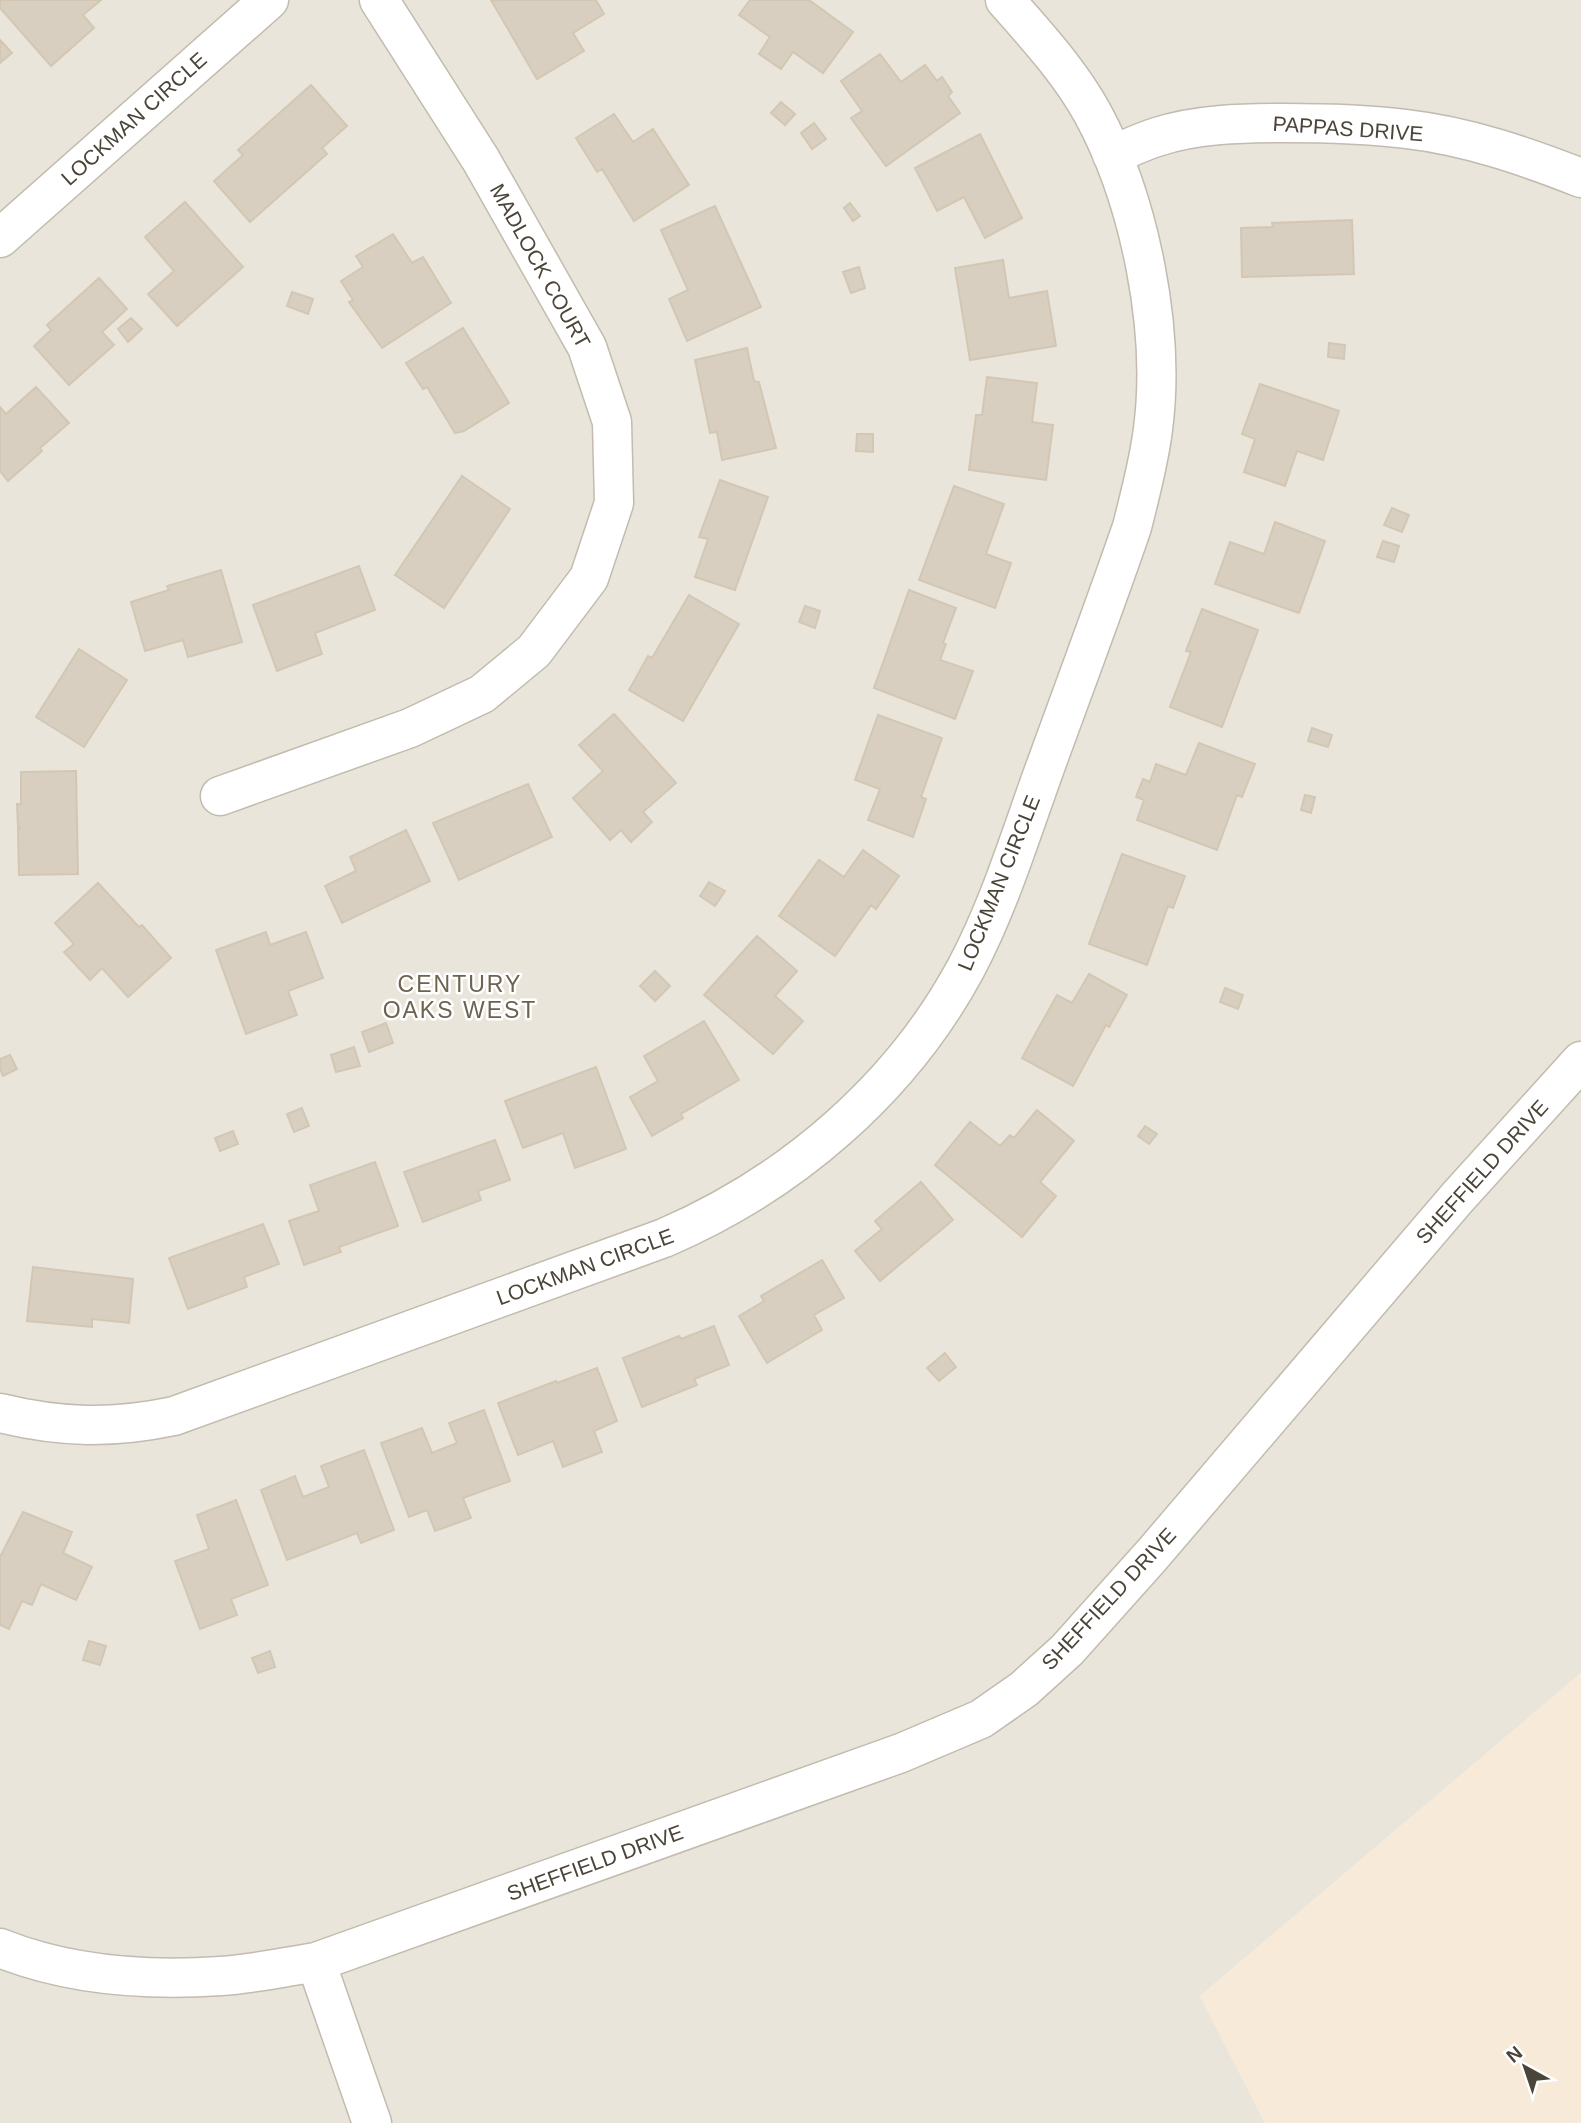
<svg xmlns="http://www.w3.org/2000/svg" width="1581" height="2123" font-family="Helvetica,sans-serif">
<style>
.residential{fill:#eae5da}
.commercial{fill:#f7ead8}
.building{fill:#d8cfc1;stroke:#d3c7b4;stroke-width:2}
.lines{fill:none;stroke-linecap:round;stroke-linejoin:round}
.street-casing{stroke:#c2bbae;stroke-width:41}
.street{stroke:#fff;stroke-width:38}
.labels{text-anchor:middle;stroke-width:5;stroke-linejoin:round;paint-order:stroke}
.street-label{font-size:21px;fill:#4b4439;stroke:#fff}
.neighbourhood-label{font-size:23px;letter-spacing:2px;fill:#6e6250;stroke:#fff}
</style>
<rect width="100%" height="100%" fill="#f6f3ec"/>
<path class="residential" d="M0,0H1581V1673L1200,1996L1265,2123H0Z"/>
<path class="commercial" d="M1581,1673V2123H1265L1200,1996Z"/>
<path class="building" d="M0,0H101L83,15L94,28L51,66L0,8Z
M491,0H596L604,14L573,33L584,51L537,79Z
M750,0H809L853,32L823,73L793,52L781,69L759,54L770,37L739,15Z
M0,40L12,53L0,63Z
M880,54L901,82L925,65L937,81L942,77L952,92L948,96L960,113L886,166L851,118L862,111L841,81Z
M311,85L347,126L322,148L327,154L250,222L214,181L243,155L238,150Z
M781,102L795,114L785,125L771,113Z
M614,114L633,142L653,129L689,185L634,221L602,169L597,172L576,138Z
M814,123L826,139L812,149L801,133Z
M980,134L1022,218L985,238L964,197L937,211L915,168Z
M185,202L243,267L177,326L148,294L174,271L145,237Z
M850,203L860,216L853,221L844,208Z
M715,206L761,307L687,341L669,299L688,290L661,230Z
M1352,220L1354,274L1242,277L1241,228L1273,227L1272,223Z
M393,234L412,263L423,257L451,303L382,348L349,302L353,300L341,281L363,267L356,256Z
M1003,260L1009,298L1047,291L1056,346L970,360L955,268Z
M859,267L865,288L851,293L843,272Z
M99,278L127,309L102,332L114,345L69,385L34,346L51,330L47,325Z
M292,292L313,299L308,314L287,306Z
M131,318L142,329L128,342L118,329Z
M463,328L509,403L464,431L455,433L427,387L423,389L406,363Z
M1329,343L1345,345L1344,359L1328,357Z
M747,348L754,381L759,382L776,448L722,460L717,432L710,433L695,360Z
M987,377L1037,383L1032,422L1053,425L1046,480L969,470L976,415H982Z
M1260,384L1339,411L1323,460L1297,451L1285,486L1244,472L1255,439L1242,434Z
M36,387L69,423L40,448L42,451L8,481L0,471V407L6,414Z
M857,434H873V452L856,451Z
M462,476L510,509L444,608L395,575Z
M720,480L768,497L735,590L695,577L708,539L699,537Z
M954,486L1004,504L986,554L1011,563L995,608L919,580Z
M1392,508L1409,515L1402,532L1384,525Z
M1275,522L1325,541L1299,613L1215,584L1230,542L1264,554Z
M1383,541L1399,546L1394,562L1377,557Z
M359,566L375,610L315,633L322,654L277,671L253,605Z
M221,570L242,642L188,657L183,640L145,651L131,602L169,590L167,586Z
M909,590L956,608L943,643L946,644L940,660L973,671L955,719L874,688Z
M689,595L739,624L683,721L629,690L648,656L652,658Z
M805,606L820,611L815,628L799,622Z
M1202,609L1258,630L1222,727L1170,707L1191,652L1186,651Z
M79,649L127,680L84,747L36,717Z
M614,714L676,783L643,812L652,822L631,842L621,830L610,840L573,798L603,771L579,745Z
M878,715L942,738L921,797L926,799L913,837L868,820L880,789L855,780Z
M1312,728L1332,735L1328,747L1308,741Z
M1199,743L1255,764L1242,797L1237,795L1217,850L1137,820L1144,800L1136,797L1143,779L1150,782L1156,764L1186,775Z
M76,771L78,874L19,875L18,830L21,827L18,828L17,804H21V772Z
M528,784L552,837L459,880L433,823Z
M1305,795L1315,797L1311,813L1301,810Z
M406,830L430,881L342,923L325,886L356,871L350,857Z
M863,850L899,876L876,909L871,905L835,956L779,916L819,860L844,877Z
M1122,854L1185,876L1173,908L1168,906L1147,965L1089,944Z
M709,882L725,891L715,906L700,896Z
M98,883L139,927L142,925L171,958L128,997L102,968L90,980L64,952L74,944L55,923Z
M266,932L270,945L306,932L323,978L288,991L297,1015L246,1034L216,950Z
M757,936L797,971L775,996L803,1021L773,1054L704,995Z
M655,971L670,986L655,1001L640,986Z
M1089,974L1127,995L1109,1027L1106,1025L1073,1086L1022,1058L1057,995L1072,1003Z
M1225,988L1243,995L1238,1009L1220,1002Z
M704,1021L739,1080L681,1114L683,1118L652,1136L630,1097L658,1081L644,1056Z
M386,1023L393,1043L369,1052L362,1032Z
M354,1047L360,1066L336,1072L331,1055Z
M10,1055L17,1069L3,1076L0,1069V1059Z
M596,1067L626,1149L575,1168L563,1133L523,1148L505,1101Z
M302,1108L309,1126L294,1132L287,1114Z
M1037,1110L1074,1141L1040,1182L1056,1196L1022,1237L935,1165L970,1122L1000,1146L1010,1135L1014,1138Z
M1145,1126L1157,1134L1149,1144L1138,1136Z
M233,1131L238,1144L220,1151L215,1138Z
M495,1140L510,1180L478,1191L481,1200L423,1222L404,1172Z
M375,1162L398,1226L339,1247L341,1252L304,1265L289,1221L319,1211L310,1185Z
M921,1182L953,1220L880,1281L855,1251L882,1229L875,1221Z
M263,1224L279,1264L244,1277L247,1287L188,1309L169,1258Z
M822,1260L844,1298L814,1315L822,1330L767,1363L739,1316L764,1301L761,1296Z
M33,1267L133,1279L129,1323L92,1319V1327L27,1321Z
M714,1326L729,1365L694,1379L697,1385L642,1407L623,1358L679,1336L681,1339Z
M945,1353L956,1367L939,1381L927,1368Z
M597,1368L617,1421L594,1431L602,1452L563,1467L553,1441L518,1455L498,1403L556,1381L557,1383Z
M484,1410L510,1481L463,1498L471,1518L435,1531L427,1510L409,1517L381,1443L422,1428L432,1453L457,1443L449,1423Z
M364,1450L394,1530L361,1543L357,1533L287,1560L261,1490L295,1476L303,1497L329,1487L321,1466Z
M236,1500L268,1585L231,1599L237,1615L200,1629L175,1561L209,1549L197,1515Z
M23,1512L72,1532L63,1553L92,1567L76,1600L41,1584L32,1605L22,1601L9,1629L0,1625V1557Z
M89,1641L106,1646L100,1665L83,1660Z
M270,1651L275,1667L258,1673L252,1658Z"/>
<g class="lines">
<defs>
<path id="street" d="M1112,155C1127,149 1141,142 1157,137C1196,124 1242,123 1284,123C1324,123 1366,124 1406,129C1467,136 1525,156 1581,178
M0,238L269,0
M220,796L410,728L482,694L534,651L589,578L614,503L612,422L587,347L481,160L379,0
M0,1413C61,1428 112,1429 174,1416L664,1238C790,1184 901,1089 966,968C998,908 1019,840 1042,776C1072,693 1103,611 1132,527C1140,495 1149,462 1153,429C1166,330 1140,201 1093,114C1070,72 1036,35 1005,0
M0,1948C70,1976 147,1981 221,1976C253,1974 285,1967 316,1962L901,1753L981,1719L1024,1689L1067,1650L1152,1555L1457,1198L1581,1061
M316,1962L372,2123"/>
</defs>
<use href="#street" class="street-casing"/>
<use href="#street" class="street"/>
</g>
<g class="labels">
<g class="street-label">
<text transform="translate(134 119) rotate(-42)" y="7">LOCKMAN CIRCLE</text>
<text transform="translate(1348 129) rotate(4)" y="7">PAPPAS DRIVE</text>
<text transform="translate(540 266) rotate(61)" y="7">MADLOCK COURT</text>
<text transform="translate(999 883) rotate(-68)" y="7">LOCKMAN CIRCLE</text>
<text transform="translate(1482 1172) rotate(-48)" y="7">SHEFFIELD DRIVE</text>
<text transform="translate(585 1267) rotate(-20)" y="7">LOCKMAN CIRCLE</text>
<text transform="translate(1109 1599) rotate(-47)" y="7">SHEFFIELD DRIVE</text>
<text transform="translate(595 1863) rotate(-20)" y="7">SHEFFIELD DRIVE</text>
</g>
<g class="neighbourhood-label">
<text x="460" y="992">CENTURY<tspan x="460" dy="26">OAKS WEST</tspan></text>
</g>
</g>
<g transform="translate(1525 2067) rotate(320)" stroke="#ffffff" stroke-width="5" paint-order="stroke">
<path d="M0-5L12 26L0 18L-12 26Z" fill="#4b4439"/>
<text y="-10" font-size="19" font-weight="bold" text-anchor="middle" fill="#4b4439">N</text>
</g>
</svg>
